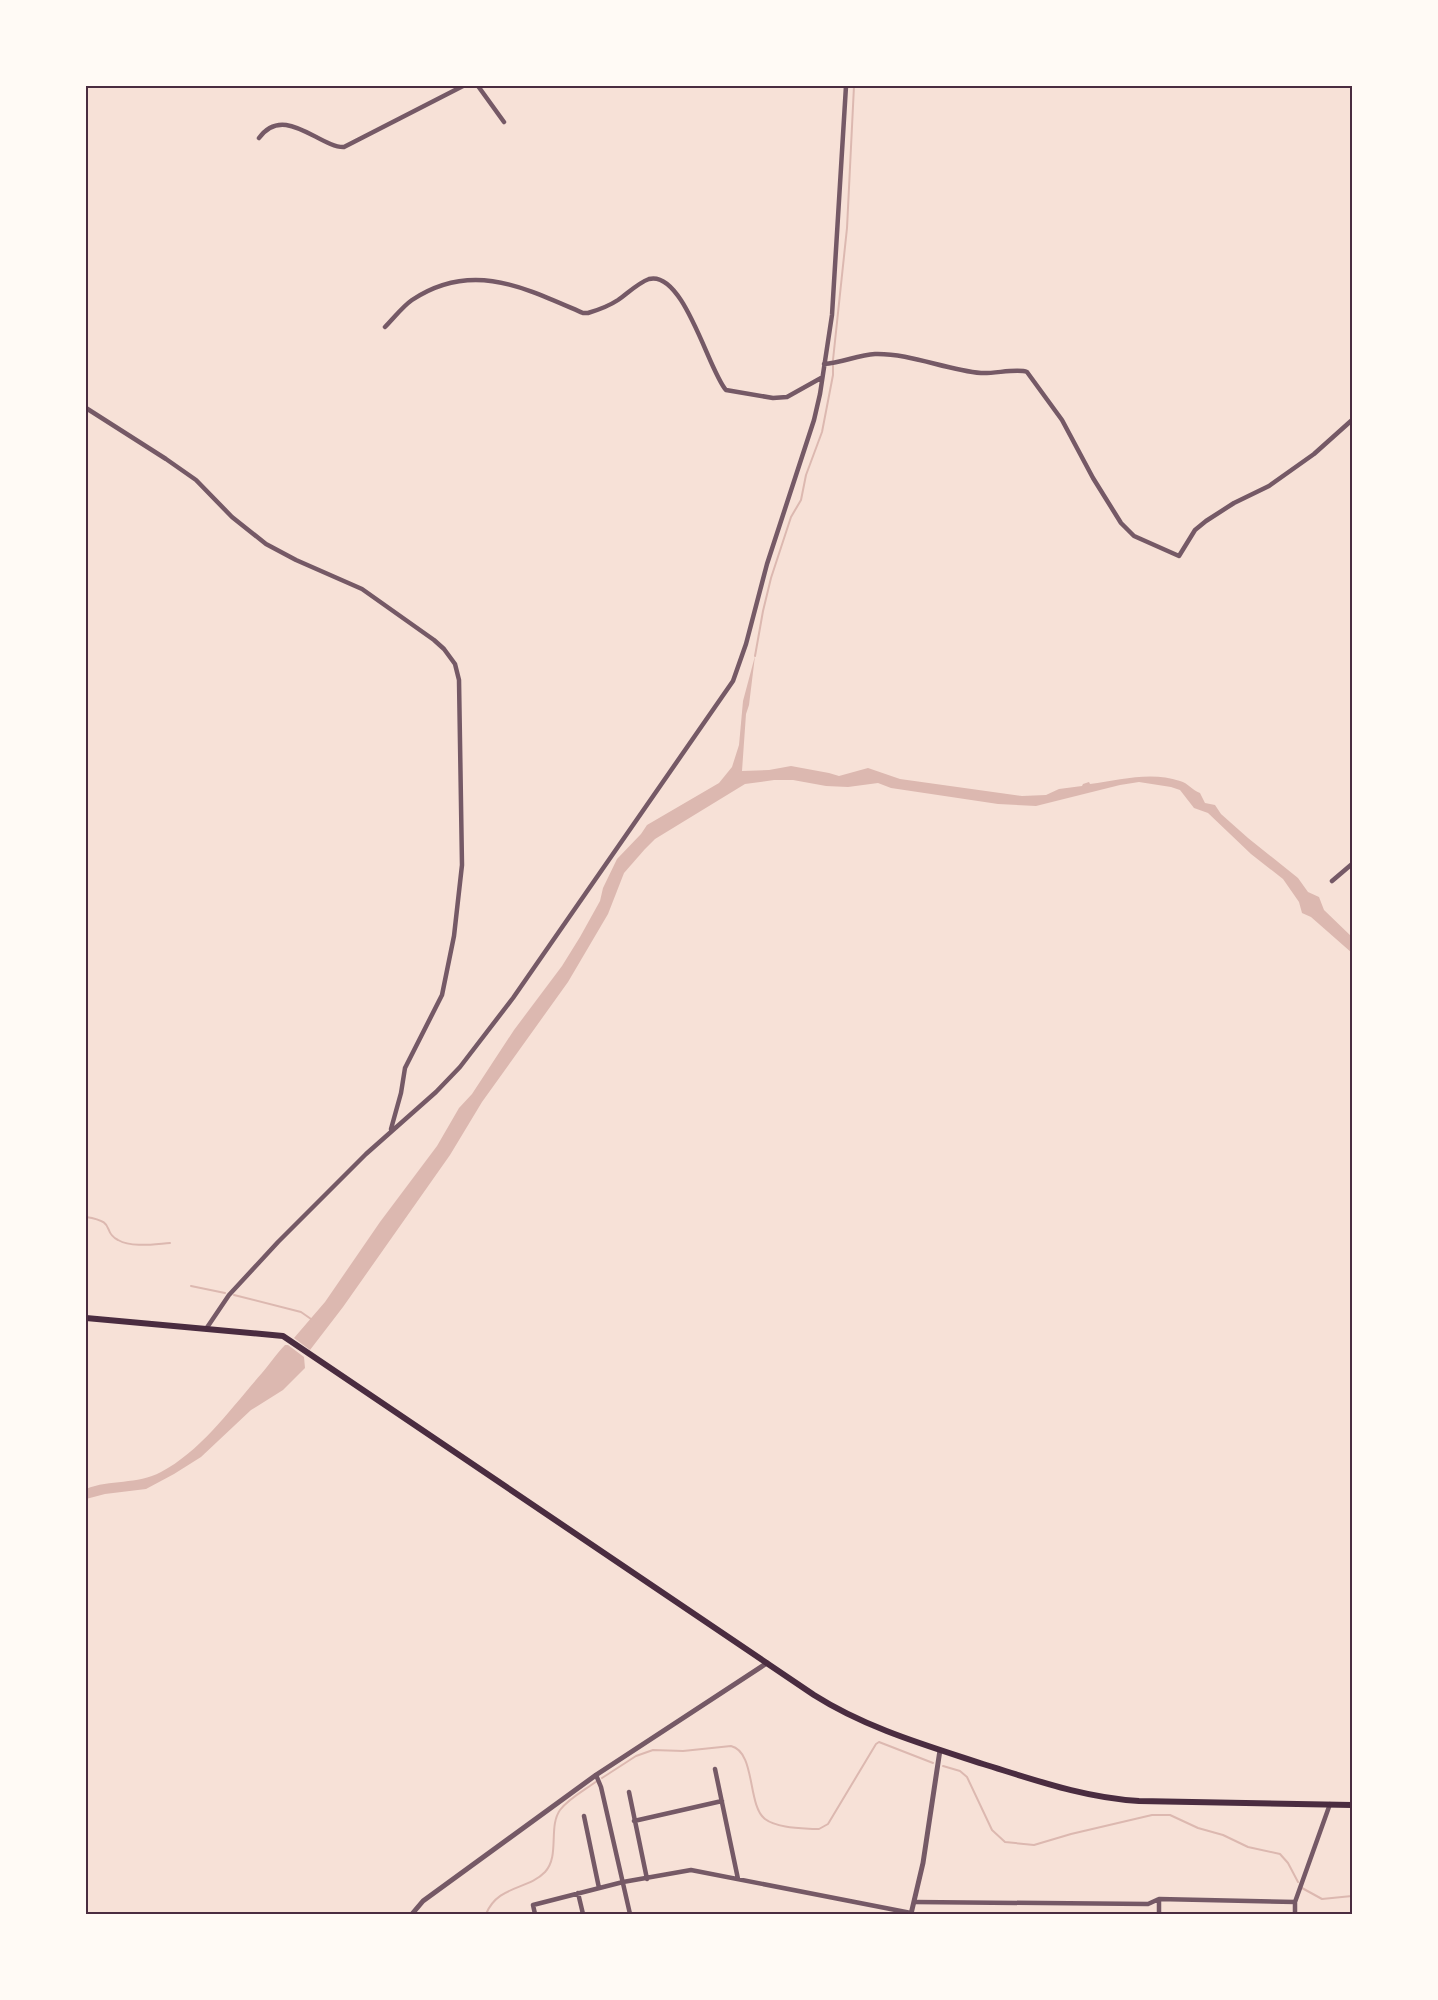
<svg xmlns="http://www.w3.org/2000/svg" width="1438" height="2000" font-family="Arial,sans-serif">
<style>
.water{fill:#dcb8b0}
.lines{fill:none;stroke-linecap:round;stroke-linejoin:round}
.stream{stroke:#dcb8b0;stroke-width:2}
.minor{stroke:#755966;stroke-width:4.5}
.tertiary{stroke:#755966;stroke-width:5}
.secondary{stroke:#4a2c40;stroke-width:6}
.neatline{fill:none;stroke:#4a2c40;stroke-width:2}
</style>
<rect width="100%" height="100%" fill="#f7e1d7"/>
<path class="water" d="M755,656L749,705L746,714L742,771L769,770L791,766L829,773L839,776L868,768L900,779L1022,796L1046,795L1059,789L1082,786L1083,784L1089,782L1090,784C1120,780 1151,771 1180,781C1188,783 1192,790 1200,793L1205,803L1215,805L1221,814L1248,838L1298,878L1308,892L1319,897L1324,910L1352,937V953L1311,917L1302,913L1299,902L1283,879L1251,854L1208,813L1194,808L1180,790L1171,787L1139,782L1120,785L1036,806L998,804L891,788L878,783L848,787L826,786L793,780H774L745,784L655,839L645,849L624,873L608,914L568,982L482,1102L450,1155L343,1307L310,1350L294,1338L325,1302L380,1222L437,1146L459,1108L472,1094L514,1030L562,966L580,937L600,901L603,888L617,859L641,834L647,825L719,783L732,767L739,745L743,701Z
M285,1345H288L304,1357L305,1368L283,1390L251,1410L201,1457L174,1474L146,1489L105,1494L86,1499V1489C110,1479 137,1485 161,1472C202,1450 231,1408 262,1373C270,1364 276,1354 285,1345Z"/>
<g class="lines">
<path class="stream" d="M833,360L847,228L854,86
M755,656L763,611L771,578L791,517L801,500L806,475L822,432L833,375V365
M86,1217C118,1222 101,1231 118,1240C132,1248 155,1244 170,1243
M191,1286L225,1293
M234,1295L301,1312L311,1319
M943,1766L960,1771L967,1777L992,1830L1005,1842L1034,1845L1071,1834L1152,1815H1170L1198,1828L1223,1835L1248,1847L1280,1854L1288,1863L1298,1882
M602,1778L636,1756L653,1750L683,1751L731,1746C756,1752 747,1805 765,1819C777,1828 800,1828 815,1829H819L828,1824L876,1744L879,1742L933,1763
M1302,1888L1322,1899L1352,1896
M486,1914C498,1885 528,1890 545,1872C560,1856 548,1827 560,1810C569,1798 585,1790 597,1781"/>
<path class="minor" d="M478,86L504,122
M259,138C284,103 320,148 344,147L463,86
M385,327C394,318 402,307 412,300C472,260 525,288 583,313H588C598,310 609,306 618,300C628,293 638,283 649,279C684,270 709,372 726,390L773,398L787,397L821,378
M824,364C841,363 858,355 875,354C910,353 946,370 981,373C994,374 1018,368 1027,372L1062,420L1093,478L1121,523L1134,536L1179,556L1195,530L1206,521L1234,503L1269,486L1314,454L1352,420
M86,408L166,459L196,480L232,517L266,544L296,560L362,589L434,640L444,649L455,664L459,680L462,865L454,936L442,995L405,1068L401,1093L391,1129
M1332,881L1352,864
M206,1329L229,1295L278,1242L366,1154L436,1092L460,1067L513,998L733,681L746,644L767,564L814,420L820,394L832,315L846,86
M715,1769L738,1879
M596,1775L601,1787L630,1914
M629,1792L647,1879
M584,1816L599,1888
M634,1821L722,1801
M578,1893L583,1914
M915,1902L1148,1904L1159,1899L1295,1902
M535,1914L533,1905L623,1882L691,1870L911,1913
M1159,1914V1899
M1295,1914V1902L1330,1804"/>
<path class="tertiary" d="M412,1914L423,1901L596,1775L767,1663
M911,1914L923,1863L940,1750"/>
<path class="secondary" d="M86,1318L283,1336L814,1695C866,1728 925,1745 983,1764C1035,1780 1085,1798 1139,1801L1352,1805"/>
</g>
<rect width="1438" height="2000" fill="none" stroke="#fffaf5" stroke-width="174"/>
<rect x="87" y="87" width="1264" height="1826" class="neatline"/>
</svg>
